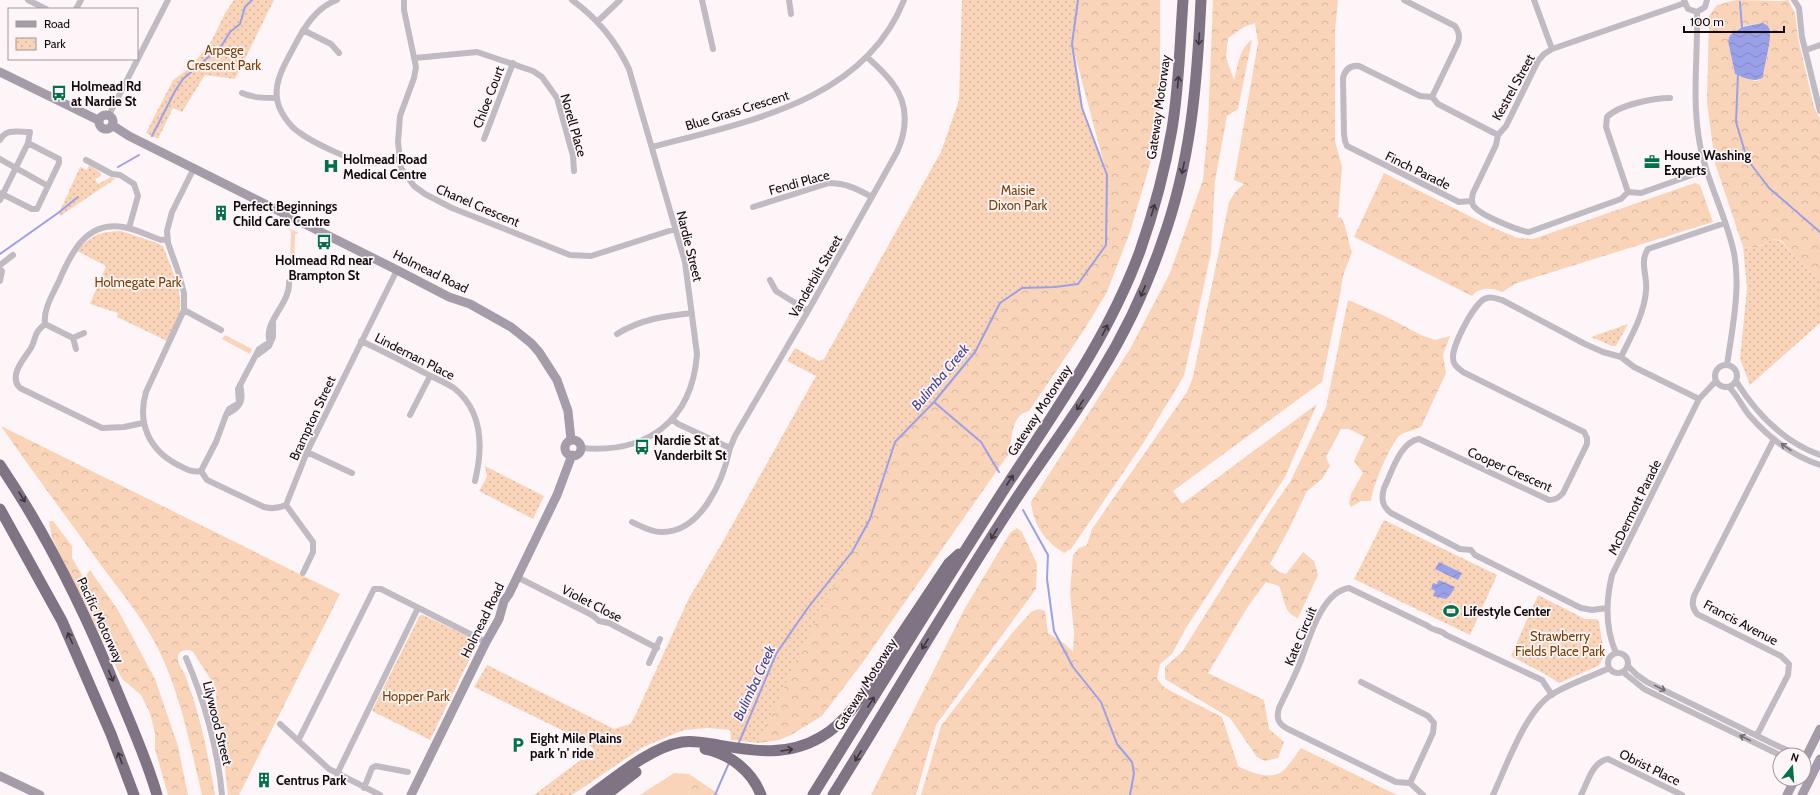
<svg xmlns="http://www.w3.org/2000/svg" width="1820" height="795" font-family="Cabin,sans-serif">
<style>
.grass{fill:#fad4b9}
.forest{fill:url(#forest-crowns);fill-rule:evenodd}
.park{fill:url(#park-dots)}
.water{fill:url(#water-waves)}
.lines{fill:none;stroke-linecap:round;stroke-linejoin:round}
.stream{stroke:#9aa0e7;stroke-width:2}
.street{stroke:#c0bac2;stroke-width:6}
.secondary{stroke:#a49ca8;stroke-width:9}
.highway{stroke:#7f7484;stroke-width:11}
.oneway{stroke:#3e353d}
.oneway2{stroke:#726b71}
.labels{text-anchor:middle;stroke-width:3.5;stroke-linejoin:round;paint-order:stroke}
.park-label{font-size:13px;fill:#7b3f00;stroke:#fef5f9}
.poi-label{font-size:13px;font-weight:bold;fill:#120b0e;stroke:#fef5f9;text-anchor:start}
.street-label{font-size:13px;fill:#120b0e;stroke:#fef5f9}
.water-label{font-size:14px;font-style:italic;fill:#434195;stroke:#fef5f9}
</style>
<defs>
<pattern id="forest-crowns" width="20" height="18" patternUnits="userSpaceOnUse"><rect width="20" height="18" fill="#fad4b9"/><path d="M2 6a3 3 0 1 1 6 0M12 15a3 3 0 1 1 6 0" fill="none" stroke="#d5b59e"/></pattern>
<pattern id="park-dots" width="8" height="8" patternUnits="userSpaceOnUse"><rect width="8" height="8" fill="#fad4b9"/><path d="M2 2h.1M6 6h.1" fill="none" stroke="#d5b59e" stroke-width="1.8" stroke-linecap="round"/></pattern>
<pattern id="water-waves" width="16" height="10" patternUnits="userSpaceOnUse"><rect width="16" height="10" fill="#9aa0e7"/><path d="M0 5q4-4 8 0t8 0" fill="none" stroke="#8488c5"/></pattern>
</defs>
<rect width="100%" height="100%" fill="#fef5f9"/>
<path class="grass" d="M288,228L299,233L295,234L294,267L290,266L291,231Z
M225,335L252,349L250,354L222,339Z
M674,773L689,774L692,786L688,795H640Z"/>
<path class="forest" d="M1078,0H1160V80L1157,140L1130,232L1107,292L1084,330L1029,411C1011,415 1012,437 1010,452L863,662L822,716L791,735L779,740L759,743L765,696L895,442L934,402L975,352L1000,303L1022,288L1055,287L1106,245L1107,175L1072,44Z
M1213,0H1338L1335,30V141L1342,167L1338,218L1341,217C1348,229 1347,240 1352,252L1343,276L1340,295L1322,382L1173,491L1182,504L1317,404L1285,477L1186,628L1172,654L1160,664L1157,679L1165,688L1222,717L1238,766C1251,773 1274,782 1286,768C1291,762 1296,755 1301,748L1397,795H921L941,726L1012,633L1031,612L1038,609L1045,611L1048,633L1065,644L1073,652L1074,632L1070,593L1073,555L1079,548L1087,545L1092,529L1187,392L1193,377L1229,202L1235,192L1244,184L1234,180L1258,43L1255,23L1244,27L1228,38L1226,57L1234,80C1238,66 1239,48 1252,40L1238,109L1227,116L1215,181L1211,253L1184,376L1142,445L1071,549L1064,553C1045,542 1033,524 1031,502L1130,349L1170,273L1203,180L1208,126Z
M1736,0L1783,1L1788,0L1795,13L1798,38L1814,107L1820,119V281L1796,259L1782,241L1773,239L1757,248L1743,247L1715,163L1707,102L1709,16L1717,5ZM1762,23L1768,27C1773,41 1765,62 1763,76L1760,80L1755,81L1735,74L1728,41L1730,35L1742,26Z
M1384,173L1491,227L1518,238L1533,239L1695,183L1700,185L1713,222L1517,283L1502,292C1493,288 1479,286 1472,296L1354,237Z
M1348,300L1383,315L1421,335L1435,340L1450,336L1443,355L1446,373L1421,427C1415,430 1402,432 1398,437C1388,450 1373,485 1371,501H1361L1351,507L1349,504L1351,494L1363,473L1354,461L1365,437L1349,429H1341L1326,457L1330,466L1322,479L1307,491L1289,529L1270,564L1279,572L1286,574L1303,552L1314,561L1318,575L1298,618C1283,613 1285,599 1279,586L1266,582L1247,608L1208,673L1264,700L1269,729L1284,742L1278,758L1265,761L1257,757L1230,718L1165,679V667L1182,652L1270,511L1290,482L1307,447L1326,407Z
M1,426L340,594L239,795H228L221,733L217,719L216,689L213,683L193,652C188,648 177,650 178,659C178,665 183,670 185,675C189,685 192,695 195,704C204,734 210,765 215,795H202C191,749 182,702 163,659C148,625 125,597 103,568C69,520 34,474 1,426Z
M49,521H53L72,546V558L84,578L90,570L118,610L155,679L178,746L188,795H168L155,749V733L150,713L141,695L122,679L52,538Z
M1017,528L1022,532L1037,564L1036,589L936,725L916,795H871L965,608L1010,533Z
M689,774L720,795H688L692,786Z"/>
<path class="park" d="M234,0H274L235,79L205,75L182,112L173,108L158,139L146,133L173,80L191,67L212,40L225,13Z
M962,0H1078L1072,44L1082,108L1107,175L1106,245L1078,284L1055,287L1022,288L1000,303L975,352L934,402L895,442L871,519L852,552L796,660L759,743L731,740L730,730L708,728L684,730L643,747L572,795H534L594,750L583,738L582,740L474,687L487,665L614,729L630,724L636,714L689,598L721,545L816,376L787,361L795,348L819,361L824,359L941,152L959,100Z
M89,165L101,173V176L95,179L98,184L111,177L115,179L60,216L59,213L80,167L87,170Z
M121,231L157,243L163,246L165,251C172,271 186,296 178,318C175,326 170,333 167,341L117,317L118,313L90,304L106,266L77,251C92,235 98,232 121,231Z
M1773,239L1782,242L1796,259L1820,281V323L1750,385L1740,359L1747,288L1743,247L1757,248Z
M1628,324L1616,346H1612L1591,337Z
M485,466L544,496L533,519L479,491L487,477Z
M1384,520L1497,575L1470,635L1354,579Z
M1538,595L1585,619H1597L1599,622L1604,654L1601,662L1598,666L1559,683L1545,674L1511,656Z
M420,615H423L472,638L477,644L430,740L372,711Z"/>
<path class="water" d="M1762,23C1765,24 1768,25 1769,28C1773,37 1764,66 1763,77C1756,84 1743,77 1735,74L1728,41L1730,35L1742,27Z
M1439,562L1462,573L1458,580L1435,569Z
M1439,580L1455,587L1451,594L1446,599L1433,596L1435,591L1431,589L1433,583L1437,584Z"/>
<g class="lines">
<path class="stream" d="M1740,2L1742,28
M1738,74L1736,122L1747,159L1769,188L1820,232
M152,136L175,91L183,79L222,45L230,32L240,24L245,7L252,0
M118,167L139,155
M0,254L58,213L78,197
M934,402L981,442L999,472
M1023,510L1048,555L1047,579L1054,631L1073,667L1101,702L1117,744L1132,762L1134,773L1130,795
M738,745L776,654L807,609L852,552L870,519L895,442L934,402L975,352L1000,303L1022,288L1055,287L1078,284L1106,245L1107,175L1082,108L1072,44L1078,0
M715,795L729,763"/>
<path class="street" d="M28,0L46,9
M337,0C317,7 305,26 296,43C288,59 274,79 277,98C278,110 289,126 300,133C312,142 355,163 369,163C379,163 390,160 400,159
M404,0V10L416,67L414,78L400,116L398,142L401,168L414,186L425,194L452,208L570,255L591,256L675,229
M572,0C597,18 616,41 629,69L685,262L697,354C692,422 646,454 581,448
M702,0L713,49
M789,0L791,14
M1404,0L1455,26C1459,32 1460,36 1458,43L1432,97
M1534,0L1552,49
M1684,0L1688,9L1697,12L1705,7L1707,0
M1794,0L1799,8L1802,37L1820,111
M1685,3L1552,49L1544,54L1538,61L1506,126L1498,135L1496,145L1473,193C1472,197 1471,201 1473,205C1477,214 1519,231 1529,232L1621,199L1628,192L1641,193L1706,170
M76,9L81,0
M1697,12C1698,54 1692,97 1699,139C1705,179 1726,214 1734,253C1741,289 1732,329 1727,365
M598,21L620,0
M303,30L331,44L339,53
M1806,50L1820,45
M415,58L477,52L533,71L542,77L557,98L573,156L574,171
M242,93C253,98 264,98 277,98
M109,115L168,0
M484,139L513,63
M0,140C6,128 18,132 30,132L28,143L0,200
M652,147C745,122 864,102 904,0
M0,159L48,186
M86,160L112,174L120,175L134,184L138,196L129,228
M194,168L172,212L167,231L168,243L178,271L184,293V310L146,392C137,423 149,450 178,465C187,469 191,473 201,471L207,480L264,507C272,509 278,509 286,505L307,452L397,270
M1628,192L1606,127L1607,117C1618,105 1654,98 1670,98
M0,193L32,209H37L59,163V159L28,143
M1472,201L1459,202L1347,146L1345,141L1344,134L1343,78C1345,70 1350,65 1359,66L1420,96L1432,97L1438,104L1498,135
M753,207L829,183C846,183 857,189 872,197
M0,265L13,255
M0,269L2,271L0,281
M770,280L776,291L808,311
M184,310L221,330
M45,324C33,334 37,336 31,348C24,359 8,376 20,388L102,428L124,427L143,423
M45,324C43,309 53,294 59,281C71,253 86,221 123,227C137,229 148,236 161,240L167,239
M45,324L73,338
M617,334C641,319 665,316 692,313
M361,341C383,351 404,362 425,373C434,378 445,382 454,388C483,411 483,448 475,481
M76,349L73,338L84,333
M257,355L269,346L273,337V323
M1621,357C1631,336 1644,315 1646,291C1648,277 1639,262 1648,249L1725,223
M1715 376a11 11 0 1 1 22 0a11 11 0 1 1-22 0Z
M1736,381C1756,413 1784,442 1820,455
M1729,387C1737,395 1742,406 1749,415C1768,437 1793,456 1820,465
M227,414C241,407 244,401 240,385
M410,415L430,376
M672,419L678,424L730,448L735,436L808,311L897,152C907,130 909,105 893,84C886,74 876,65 867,57
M307,452L352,473
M201,471L216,442L226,415L229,409L239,403L238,389L259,349L270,342C262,323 291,303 289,282
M286,505L313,542V552L303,573
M632,522C641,526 650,532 661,532C701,533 723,481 730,448
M517,577L592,615L599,621L609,623L657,648
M1607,608L1592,610L1581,608L1475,555L1471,550L1460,549L1391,513C1382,506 1381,499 1384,488C1392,472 1400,442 1419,439L1549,500C1555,500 1559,498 1563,493L1587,444V438L1584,432L1463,372C1458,368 1453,365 1453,358C1452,346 1475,300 1487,298C1492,296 1497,299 1502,300L1585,344L1603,352L1621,357L1634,367L1699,399
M1608 663a10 10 0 1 1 20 0a10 10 0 1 1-20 0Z
M1616,653C1605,628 1606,600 1612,575L1699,399L1716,381
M186,658C204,699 218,750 222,795
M649,663L660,639
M1628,666L1637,675L1647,682L1780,747L1797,754L1807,755
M1623,672L1644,689L1780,755
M1361,682L1428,716L1434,723L1433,733L1410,783
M280,724L329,769L380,795
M1757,735L1788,675L1789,664L1781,656L1697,614C1692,607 1692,603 1694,596L1774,439
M298,741L374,589H381L486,642
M337,774L418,608
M364,788L372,768L376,766L408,772
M1423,795L1410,783L1396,782L1288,729C1278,724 1276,718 1279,708C1286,693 1294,678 1300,663C1309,640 1321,592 1349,588L1428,626C1434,632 1441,629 1446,635L1542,680L1552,695
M1493,795C1506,767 1525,712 1551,695C1568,684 1591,677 1609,668
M1581,795C1588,782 1592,762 1608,759L1682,795"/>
<path class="secondary" d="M0,72L98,120
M99 122a7 7 0 1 1 14 0a7 7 0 1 1-14 0Z
M112,125L129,136L397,270L449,297L470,304L511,327L531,343L539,352L557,380L568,411L571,440
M565 448a8 8 0 1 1 16 0a8 8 0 1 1-16 0Z
M1804,761L1820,729
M0,776L40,795
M411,795L486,642L499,619L504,601L509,594L557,495L572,455
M1787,795L1795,779
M1802,795L1820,759"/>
<path class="highway" d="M0,465C48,536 86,614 118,693C132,727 147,760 157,795
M0,509L62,621L111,734L134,795
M705,749C730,754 752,771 761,795
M591,795C616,777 651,747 682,742C694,740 706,743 718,745C754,751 787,757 821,737C851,720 868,685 887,656C908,625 928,594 949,563L959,554
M606,795L636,772
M813,795C874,696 935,597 998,499C1050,418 1107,341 1140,251C1154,211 1165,170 1172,129C1179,87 1180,43 1183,0
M833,795C894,697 951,598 1014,502C1042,459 1073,419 1099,375C1125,333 1146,289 1162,242C1191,162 1197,84 1201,0"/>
</g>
<defs><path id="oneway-shaft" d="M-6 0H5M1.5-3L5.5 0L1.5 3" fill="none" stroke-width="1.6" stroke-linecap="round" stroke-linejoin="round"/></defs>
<g class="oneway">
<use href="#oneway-shaft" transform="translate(1199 39) rotate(93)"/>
<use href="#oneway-shaft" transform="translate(1178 82) rotate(-85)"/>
<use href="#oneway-shaft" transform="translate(1183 168) rotate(102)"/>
<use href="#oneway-shaft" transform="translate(1153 210) rotate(-73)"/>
<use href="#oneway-shaft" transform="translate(1143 291) rotate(113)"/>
<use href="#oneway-shaft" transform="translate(1105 330) rotate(-63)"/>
<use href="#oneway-shaft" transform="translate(1080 405) rotate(123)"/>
<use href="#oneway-shaft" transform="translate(1010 480) rotate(-57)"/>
<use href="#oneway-shaft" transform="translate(22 497) rotate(58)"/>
<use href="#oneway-shaft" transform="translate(994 534) rotate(122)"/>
<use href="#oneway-shaft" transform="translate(70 638) rotate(-114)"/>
<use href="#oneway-shaft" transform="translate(925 644) rotate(122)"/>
<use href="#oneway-shaft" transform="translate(111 676) rotate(68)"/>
<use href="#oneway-shaft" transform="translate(871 702) rotate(-58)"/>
<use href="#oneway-shaft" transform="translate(787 750) rotate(-9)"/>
<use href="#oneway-shaft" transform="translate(858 756) rotate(121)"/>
<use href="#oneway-shaft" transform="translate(120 758) rotate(-110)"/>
</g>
<g class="oneway2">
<use href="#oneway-shaft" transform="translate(1786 447) rotate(-145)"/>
<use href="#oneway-shaft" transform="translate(1660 688) rotate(26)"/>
<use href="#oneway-shaft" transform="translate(1745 738) rotate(-154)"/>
</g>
<defs>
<symbol id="bus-bare" viewBox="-9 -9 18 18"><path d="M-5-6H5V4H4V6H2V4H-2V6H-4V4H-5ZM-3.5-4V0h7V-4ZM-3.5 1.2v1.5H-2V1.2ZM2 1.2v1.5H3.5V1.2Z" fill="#02714a" stroke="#fef5f9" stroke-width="2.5" paint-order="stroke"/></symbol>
<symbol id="office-bare" viewBox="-9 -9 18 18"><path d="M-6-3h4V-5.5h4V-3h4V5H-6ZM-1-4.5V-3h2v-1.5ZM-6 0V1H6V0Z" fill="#02714a" stroke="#fef5f9" stroke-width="2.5" paint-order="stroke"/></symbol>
<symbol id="hospital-bare" viewBox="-9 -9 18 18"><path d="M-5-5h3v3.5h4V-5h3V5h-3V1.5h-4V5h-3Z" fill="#02714a" stroke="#fef5f9" stroke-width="2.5" paint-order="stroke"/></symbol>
<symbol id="building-bare" viewBox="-9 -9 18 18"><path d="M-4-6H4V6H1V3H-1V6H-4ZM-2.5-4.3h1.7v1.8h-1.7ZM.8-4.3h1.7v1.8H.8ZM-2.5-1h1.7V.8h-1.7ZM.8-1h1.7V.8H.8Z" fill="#02714a" stroke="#fef5f9" stroke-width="2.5" paint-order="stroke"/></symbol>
<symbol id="stadium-bare" viewBox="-9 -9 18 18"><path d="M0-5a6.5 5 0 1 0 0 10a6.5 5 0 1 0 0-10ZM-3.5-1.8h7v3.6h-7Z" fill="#02714a" stroke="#fef5f9" stroke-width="2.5" paint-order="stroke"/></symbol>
<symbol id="parking-bare" viewBox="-9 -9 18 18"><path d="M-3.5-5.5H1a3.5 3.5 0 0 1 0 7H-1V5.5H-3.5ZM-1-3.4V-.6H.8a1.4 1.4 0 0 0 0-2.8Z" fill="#02714a" stroke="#fef5f9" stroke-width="2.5" paint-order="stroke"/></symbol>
</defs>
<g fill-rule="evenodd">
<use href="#bus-bare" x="48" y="82" width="22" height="22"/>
<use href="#office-bare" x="1641" y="151" width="22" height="22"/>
<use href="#hospital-bare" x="320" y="155" width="22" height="22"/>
<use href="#building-bare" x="210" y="202" width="22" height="22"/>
<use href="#bus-bare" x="313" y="231" width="22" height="22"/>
<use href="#bus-bare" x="631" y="436" width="22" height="22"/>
<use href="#stadium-bare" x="1440" y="600" width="22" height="22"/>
<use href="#parking-bare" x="507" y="734" width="22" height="22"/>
<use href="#building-bare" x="253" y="769" width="22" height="22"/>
</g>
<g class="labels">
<g class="park-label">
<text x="224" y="55">Arpege<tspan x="224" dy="15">Crescent Park</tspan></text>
<text x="1018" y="195">Maisie<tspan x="1018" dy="15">Dixon Park</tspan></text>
<text x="138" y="287">Holmegate Park</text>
<text x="1560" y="641">Strawberry<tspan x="1560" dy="15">Fields Place Park</tspan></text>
<text x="416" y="701">Hopper Park</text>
</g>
<g class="poi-label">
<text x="71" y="91">Holmead Rd<tspan x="71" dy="15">at Nardie St</tspan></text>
<text x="1664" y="160">House Washing<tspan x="1664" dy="15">Experts</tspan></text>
<text x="343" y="164">Holmead Road<tspan x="343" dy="15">Medical Centre</tspan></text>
<text x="233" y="211">Perfect Beginnings<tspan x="233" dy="15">Child Care Centre</tspan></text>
<text x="324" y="265" text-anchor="middle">Holmead Rd near<tspan x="324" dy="15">Brampton St</tspan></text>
<text x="654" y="445">Nardie St at<tspan x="654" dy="15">Vanderbilt St</tspan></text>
<text x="1463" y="616">Lifestyle Center</text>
<text x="530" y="743">Eight Mile Plains<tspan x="530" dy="15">park 'n' ride</tspan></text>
<text x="276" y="785">Centrus Park</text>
</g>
<g class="street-label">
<text transform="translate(1513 87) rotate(-61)" y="5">Kestrel Street</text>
<text transform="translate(488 97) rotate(-69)" y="5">Chloe Court</text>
<text transform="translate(1158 107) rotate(-82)" y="5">Gateway Motorway</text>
<text transform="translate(737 110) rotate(-17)" y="5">Blue Grass Crescent</text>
<text transform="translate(574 125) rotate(74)" y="5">Norell Place</text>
<text transform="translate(1418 170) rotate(26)" y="5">Finch Parade</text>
<text transform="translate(799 182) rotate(-15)" y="5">Fendi Place</text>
<text transform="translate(478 205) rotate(23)" y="5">Chanel Crescent</text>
<text transform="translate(690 246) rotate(76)" y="5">Nardie Street</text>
<text transform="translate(431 271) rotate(26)" y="5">Holmead Road</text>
<text transform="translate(815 276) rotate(-60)" y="5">Vanderbilt Street</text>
<text transform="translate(415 356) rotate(27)" y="5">Lindeman Place</text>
<text transform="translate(1039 410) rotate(-57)" y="5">Gateway Motorway</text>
<text transform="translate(312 418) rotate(-65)" y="5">Brampton Street</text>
<text transform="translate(1510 469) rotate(24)" y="5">Cooper Crescent</text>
<text transform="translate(1634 507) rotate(-64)" y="5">McDermott Parade</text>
<text transform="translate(592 603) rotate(27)" y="5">Violet Close</text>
<text transform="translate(101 620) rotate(65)" y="5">Pacific Motorway</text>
<text transform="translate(482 620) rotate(-64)" y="5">Holmead Road</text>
<text transform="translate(1741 622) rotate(28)" y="5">Francis Avenue</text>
<text transform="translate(1300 636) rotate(-67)" y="5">Kate Circuit</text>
<text transform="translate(865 684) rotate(-58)" y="5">Gateway Motorway</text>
<text transform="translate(218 723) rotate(76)" y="5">Lilywood Street</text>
<text transform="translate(1650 767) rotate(26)" y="5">Obrist Place</text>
</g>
<g class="water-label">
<text transform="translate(940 377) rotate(-50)" y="5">Bulimba Creek</text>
<text transform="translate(754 683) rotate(-65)" y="5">Bulimba Creek</text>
</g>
</g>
<rect x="8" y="8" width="130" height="52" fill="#fef5f9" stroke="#a0979b"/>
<rect x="16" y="21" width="20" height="6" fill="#a49ca8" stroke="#a0979b"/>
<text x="44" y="28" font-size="12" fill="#120b0e">Road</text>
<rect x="16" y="38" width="20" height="12" fill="url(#park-dots)" stroke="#a0979b"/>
<text x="44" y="48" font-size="12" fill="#120b0e">Park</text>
<g transform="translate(1792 767) rotate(17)"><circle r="19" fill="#fef5f9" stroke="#a0979b"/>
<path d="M0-3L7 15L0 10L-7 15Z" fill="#02714a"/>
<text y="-6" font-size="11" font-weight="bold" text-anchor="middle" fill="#120b0e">N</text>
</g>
<path d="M1684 26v6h100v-6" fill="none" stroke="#120b0e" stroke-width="2"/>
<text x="1690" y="26" font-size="12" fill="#120b0e" stroke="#fef5f9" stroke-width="3" paint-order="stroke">100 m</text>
</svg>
